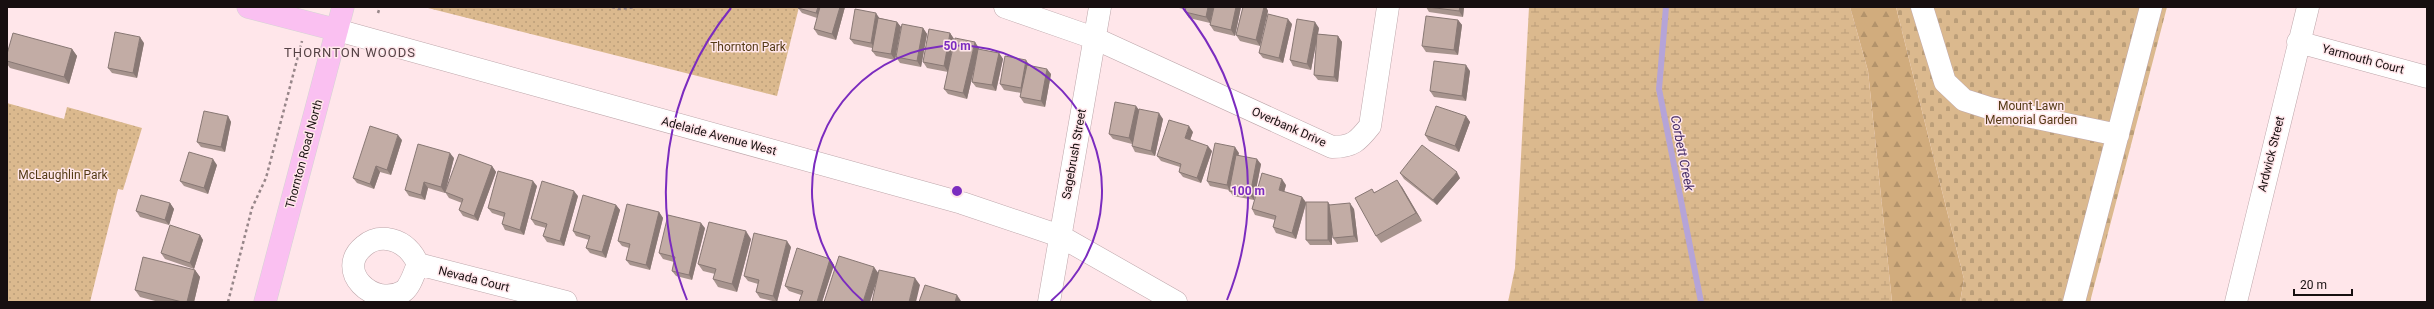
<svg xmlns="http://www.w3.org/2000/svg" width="2434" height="309" font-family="Roboto,sans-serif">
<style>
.forest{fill:url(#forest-firs)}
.wetland{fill:url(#wetland-marsh)}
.cemetery{fill:url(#cemetery-stones)}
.park{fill:url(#park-dots)}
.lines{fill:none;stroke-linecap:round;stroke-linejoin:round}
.stream{stroke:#b5a4d8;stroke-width:6}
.minor-casing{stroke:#bea7ab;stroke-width:23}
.major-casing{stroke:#d5d4d4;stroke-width:23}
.path{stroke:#978689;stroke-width:2.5;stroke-dasharray:3 3;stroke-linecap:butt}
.minor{stroke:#fff;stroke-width:22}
.major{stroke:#fac0f1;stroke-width:22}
.wall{fill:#a7948e}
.shaded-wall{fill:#887874}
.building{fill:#c2aca5;stroke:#887874}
.ring{fill:none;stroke:#7b2cbf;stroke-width:2}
.labels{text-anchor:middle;stroke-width:3;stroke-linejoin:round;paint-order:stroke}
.park-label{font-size:12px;fill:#543a15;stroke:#ffe6ea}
.street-label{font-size:12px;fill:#170f10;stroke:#ffe6ea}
.neighbourhood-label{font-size:13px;letter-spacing:1px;fill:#554245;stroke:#ffe6ea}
.water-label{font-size:13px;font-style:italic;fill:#3f2663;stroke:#ffe6ea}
.centre{fill:#7b2cbf;stroke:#ffe6ea;stroke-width:2}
.ring-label{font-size:12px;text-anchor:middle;font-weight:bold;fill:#7b2cbf;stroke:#ffe6ea;stroke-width:3;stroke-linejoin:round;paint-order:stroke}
</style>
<defs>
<pattern id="forest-firs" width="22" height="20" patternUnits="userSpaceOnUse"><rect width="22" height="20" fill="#d1ac7d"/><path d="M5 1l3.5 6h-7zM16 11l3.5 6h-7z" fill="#b3936b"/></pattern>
<pattern id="wetland-marsh" width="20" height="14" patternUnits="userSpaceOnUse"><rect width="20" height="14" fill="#dbb98e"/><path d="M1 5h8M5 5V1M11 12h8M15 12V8" fill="none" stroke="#bb9e79"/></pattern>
<pattern id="cemetery-stones" width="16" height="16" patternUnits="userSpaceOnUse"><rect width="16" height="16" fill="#dbb98e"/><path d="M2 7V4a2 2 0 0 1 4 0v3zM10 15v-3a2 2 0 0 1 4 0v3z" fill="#bb9e79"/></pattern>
<pattern id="park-dots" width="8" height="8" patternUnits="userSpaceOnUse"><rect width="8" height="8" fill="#dbb98e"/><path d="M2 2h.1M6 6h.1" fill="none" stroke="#bb9e79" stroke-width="1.8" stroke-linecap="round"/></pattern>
</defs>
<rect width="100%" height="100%" fill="#ffe6ea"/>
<path class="forest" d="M1850,7H1896L1964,279L1960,302H1892L1868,71Z"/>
<path class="wetland" d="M1529,7H1850L1868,71L1892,302H1508L1515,268Z"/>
<path class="cemetery" d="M1896,7H2167L2090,302H1960L1964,279Z"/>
<path class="park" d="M424,7H799L777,96Z
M7,103L64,119L67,107L142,128L123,190L118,189L90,302H7Z"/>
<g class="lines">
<path class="stream" d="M1666,7L1659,89L1701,302"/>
<defs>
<path id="minor" d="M1005,7L1094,38L1332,147C1353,147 1358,141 1370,126L1388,7
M1922,7L1945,82L1964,100L1989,108L2118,135
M337,30L962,203L1060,236L1176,302
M2298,42L2427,77
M418,264C414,273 411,285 404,291C373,309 334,270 364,246C371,240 378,238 387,239C402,241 412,251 418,264L566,302
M1049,302L1100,7
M2074,302L2151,7
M2236,302L2308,7"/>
<path id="major" d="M248,7L337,30
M265,302L343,7"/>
</defs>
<use href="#minor" class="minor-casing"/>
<use href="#major" class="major-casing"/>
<path class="path" d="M612,7L620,9L635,7
M378,13L380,7
M228,302L252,208L266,178L302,41"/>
<use href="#minor" class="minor"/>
<use href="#major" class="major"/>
</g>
<path class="wall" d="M845,7L836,40L818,35L814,29L817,18L802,13L798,8Z
M1175,7H1183V9Z
M1214,7L1210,23L1189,18L1185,12Z
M1214,7H1241L1235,36L1214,31L1210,25Z
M1243,7H1266L1268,11L1260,46L1240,41L1236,35Z
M1426,7H1464L1463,17L1429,12Z
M880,18L897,22L901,27L895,60L876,56L872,51V48L854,44L850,39Z
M1458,20L1462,25L1458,55L1426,52L1422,46Z
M1292,24L1283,63L1263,58L1259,53Z
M923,28L927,34L921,67L900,63L896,57Z
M1319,28L1318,34L1338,36L1342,42L1338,82L1318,80L1314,75L1317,39L1311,70L1293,66L1290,60Z
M950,33L954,39L949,68L979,48L978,49L999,53L1003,59L996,91L976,87L972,82L977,57L967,99L948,94L944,89L948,72L927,68L923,62Z
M144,43L137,78L112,73L108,68Z
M72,49L77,56L69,84L10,68L7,64V54Z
M1030,65L1051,74L1045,107L1024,103L1020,97L1021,93L1004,90L1000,84Z
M1470,71L1466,101L1434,97L1430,91Z
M1139,110L1163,119L1155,156L1135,152L1132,146V144L1113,139L1109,134Z
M228,116L231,122L225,152L201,147L197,142Z
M1466,116L1470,122L1459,152L1429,141L1425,135Z
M1193,132L1190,140L1212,151L1201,183L1183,177L1179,172L1180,167L1161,161L1157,156Z
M402,140L391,175L380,172L374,189L357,183L353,178Z
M1239,153L1238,155L1261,164L1254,200L1233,196L1229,190L1210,186L1207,181Z
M454,158L445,193L428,188L425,200L409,196L405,190Z
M217,165L208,194L184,186L180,181Z
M492,166L496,172L478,221L463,216L459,210L462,203L449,198L445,192Z
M1400,173L1460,178L1437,205L1404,179Z
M1286,185L1284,192L1302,197L1306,202L1354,209L1358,242L1337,244L1333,238L1332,226V245H1310L1306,240V204L1296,239L1276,233L1273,227L1275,220L1255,215L1252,209Z
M537,186L524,235L505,230L502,224L504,217L492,213L488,208Z
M1402,187L1422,221L1381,243L1376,236L1374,192Z
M578,196L564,246L547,242L543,236L546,228L535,225L531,219Z
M170,203L174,209L169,225L140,217L136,211Z
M616,205L620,210L606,258L590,253L586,248L589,240L576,236L573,231Z
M659,212L663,218L650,270L630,265L626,260L629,248L622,246L618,241Z
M705,228L692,280L676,276L672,271L674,262L663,259L659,253Z
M200,235L203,240L194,269L165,259L161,253Z
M751,239L737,292L718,287L713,279L715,274L703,271L698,264Z
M791,247L777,302L760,298L756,292L758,284L748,281L744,276Z
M830,259L834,265L822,302H799L801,295L789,291L785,286Z
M195,270L200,277L194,302H159L140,297L135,290Z"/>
<path class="shaded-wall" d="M818,7H823L820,18L816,13Z
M840,7H845L836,40L832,34Z
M1208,7H1214L1210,23L1206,17Z
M1236,7H1241L1235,36L1231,30Z
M1264,7H1266L1268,11L1260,46L1256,40Z
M1460,7H1464L1463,17L1459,11Z
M876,13L880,19L875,48L871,43Z
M1288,19L1292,24L1283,63L1279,58Z
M1458,20L1462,25L1458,55L1454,50Z
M897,22L901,27L895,60L891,54Z
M1315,22L1319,28L1311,70L1307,64Z
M923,28L927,34L921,67L917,61Z
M950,33L954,39L948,72L944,66Z
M1338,36L1342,42L1338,82L1334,77Z
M140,37L144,43L137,78L133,73Z
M975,42L979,48L967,99L963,93Z
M72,49L77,56L69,84L64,77Z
M999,53L1003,59L996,91L992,85Z
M1026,60L1030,66L1024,94L1021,88Z
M1466,65L1470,71L1466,101L1462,96Z
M1047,69L1051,74L1045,107L1041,101Z
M1136,106L1140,111L1133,144L1129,138Z
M1159,113L1163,119L1155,156L1151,151Z
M228,116L231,122L225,152L221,147Z
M1466,116L1470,122L1459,152L1455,146Z
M1189,126L1193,132L1189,143L1185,138Z
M398,135L402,140L391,175L387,170Z
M1208,146L1212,151L1201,183L1197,178Z
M1235,147L1239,153L1230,191L1227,185Z
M450,153L454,158L445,193L441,187Z
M213,159L217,165L208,194L204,188Z
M1257,159L1261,164L1254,200L1250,195Z
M376,166L380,172L374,189L370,184Z
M492,166L496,172L478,221L474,216Z
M1457,172L1460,178L1437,205L1433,200Z
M1282,179L1286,185L1283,196L1279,190Z
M1397,180L1402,187L1422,221L1416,213Z
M533,181L537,186L524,235L520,230Z
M424,182L428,188L425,200L421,195Z
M574,191L578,196L564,246L560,241Z
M1302,197L1306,203L1296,239L1292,233Z
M1328,202L1332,208V245L1328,240Z
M170,203L174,209L169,225L165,220Z
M1350,203L1354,209L1358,242L1354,236Z
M616,205L620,210L606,258L602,252Z
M659,212L663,218L650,270L646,265Z
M701,223L705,228L692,280L689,275Z
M746,231L751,239L737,292L732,284Z
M200,235L203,240L194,269L190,263Z
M787,241L791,247L777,302L773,296Z
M830,259L834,265L822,302H817Z
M874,267L879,274L870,302H863Z
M195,270L200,277L194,302H187Z
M915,278L920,285L916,302H909Z
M957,295L961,301V302H955Z"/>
<path class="building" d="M798,7H818L816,13L798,8Z
M820,7H840L832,34L814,29Z
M1186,7H1208L1206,17L1185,12Z
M1214,7H1236L1231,30L1210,25Z
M1243,7H1264L1256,40L1236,35Z
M1428,7H1460L1459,11Z
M855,9L876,13L871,43L850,39Z
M1268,14L1288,19L1279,58L1259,53Z
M1426,16L1458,20L1454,50L1422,46Z
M878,18L897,22L891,54L872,51Z
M1297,19L1315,22L1307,64L1290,60Z
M902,24L923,28L917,61L896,57Z
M929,29L950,33L944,66L923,62Z
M115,32L140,37L133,73L108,68Z
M13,33L72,49L64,77L7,61V54Z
M1317,34L1338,36L1334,77L1314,75Z
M955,38L975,42L963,93L944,89Z
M978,49L999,53L992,85L972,82Z
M1005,56L1026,60L1021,88L1000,84Z
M1434,61L1466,65L1462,96L1430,91Z
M1027,65L1047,69L1041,101L1020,97Z
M1115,102L1136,106L1129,138L1109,134Z
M1436,106L1466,116L1455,146L1425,135Z
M1139,109L1159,113L1151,151L1132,146Z
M204,111L228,116L221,147L197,142Z
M1169,120L1189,126L1185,138L1208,146L1197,178L1179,172L1181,164L1157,156Z
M370,126L398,135L387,170L376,166L370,184L353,178Z
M1215,143L1235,147L1227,185L1207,181Z
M418,144L450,153L441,187L424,182L421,195L405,190Z
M1422,145L1457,172L1433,200L1400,173Z
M189,152L213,159L204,188L180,181Z
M459,154L492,166L474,216L459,210L463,199L445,192Z
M1236,155L1257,159L1250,195L1229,191Z
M498,171L533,181L520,230L502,224L505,213L488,208Z
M1262,173L1282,179L1279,190L1302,197L1292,233L1273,227L1276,216L1252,209Z
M1397,180L1416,213L1376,236L1355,198L1372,189L1374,193Z
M542,181L574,191L560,241L543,236L547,224L531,219Z
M141,195L170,203L165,220L136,211Z
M583,195L616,205L602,252L586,248L590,236L573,231Z
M1306,202H1328V240H1306Z
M1350,203L1354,236L1333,238L1329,205Z
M627,204L659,212L646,265L626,260L630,244L618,241Z
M668,215L701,223L689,275L672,271L675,257L659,253Z
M709,222L746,231L732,284L713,279L716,269L698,264Z
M170,225L200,235L190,263L161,253Z
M754,233L787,241L773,296L756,292L759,280L744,276Z
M797,248L830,259L817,302H799L803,291L785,286Z
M839,256L874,267L863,302H824Z
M143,257L195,270L187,302H182L135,290Z
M879,270L915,278L909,302H872Z
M925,285L957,295L955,302H919Z"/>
<g class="ring">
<path d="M863 301A145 145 0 1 1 1051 301"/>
<path d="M687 300A291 291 0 0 1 731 8M1183 8A291 291 0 0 1 1227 300"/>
</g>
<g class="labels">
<g class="park-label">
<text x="748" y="51">Thornton Park</text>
<text x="2031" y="110">Mount Lawn<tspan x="2031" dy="14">Memorial Garden</tspan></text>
<text x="63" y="179">McLaughlin Park</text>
</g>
<g class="street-label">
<text transform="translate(2363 59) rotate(15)" y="4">Yarmouth Court</text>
<text transform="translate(1289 127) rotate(24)" y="4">Overbank Drive</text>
<text transform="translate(719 136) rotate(15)" y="4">Adelaide Avenue West</text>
<text transform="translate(304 154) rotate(-75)" y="4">Thornton Road North</text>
<text transform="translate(1074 154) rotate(-80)" y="4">Sagebrush Street</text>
<text transform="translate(2271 154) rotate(-76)" y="4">Ardwick Street</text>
<text transform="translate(474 279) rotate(14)" y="4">Nevada Court</text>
</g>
<g class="neighbourhood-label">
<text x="350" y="57">THORNTON WOODS</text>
</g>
<g class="water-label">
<text transform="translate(1683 153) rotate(79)" y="5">Corbett Creek</text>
</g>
</g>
<circle cx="957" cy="191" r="6" class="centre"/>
<g class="ring-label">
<text x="957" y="50">50 m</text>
<text x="1248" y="195">100 m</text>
</g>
<rect width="2434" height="309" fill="none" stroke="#170f10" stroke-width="16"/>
<path d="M2294 289v6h58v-6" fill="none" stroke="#170f10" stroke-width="2"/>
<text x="2300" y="289" font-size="12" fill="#170f10" stroke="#ffe6ea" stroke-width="3" paint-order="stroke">20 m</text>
</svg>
